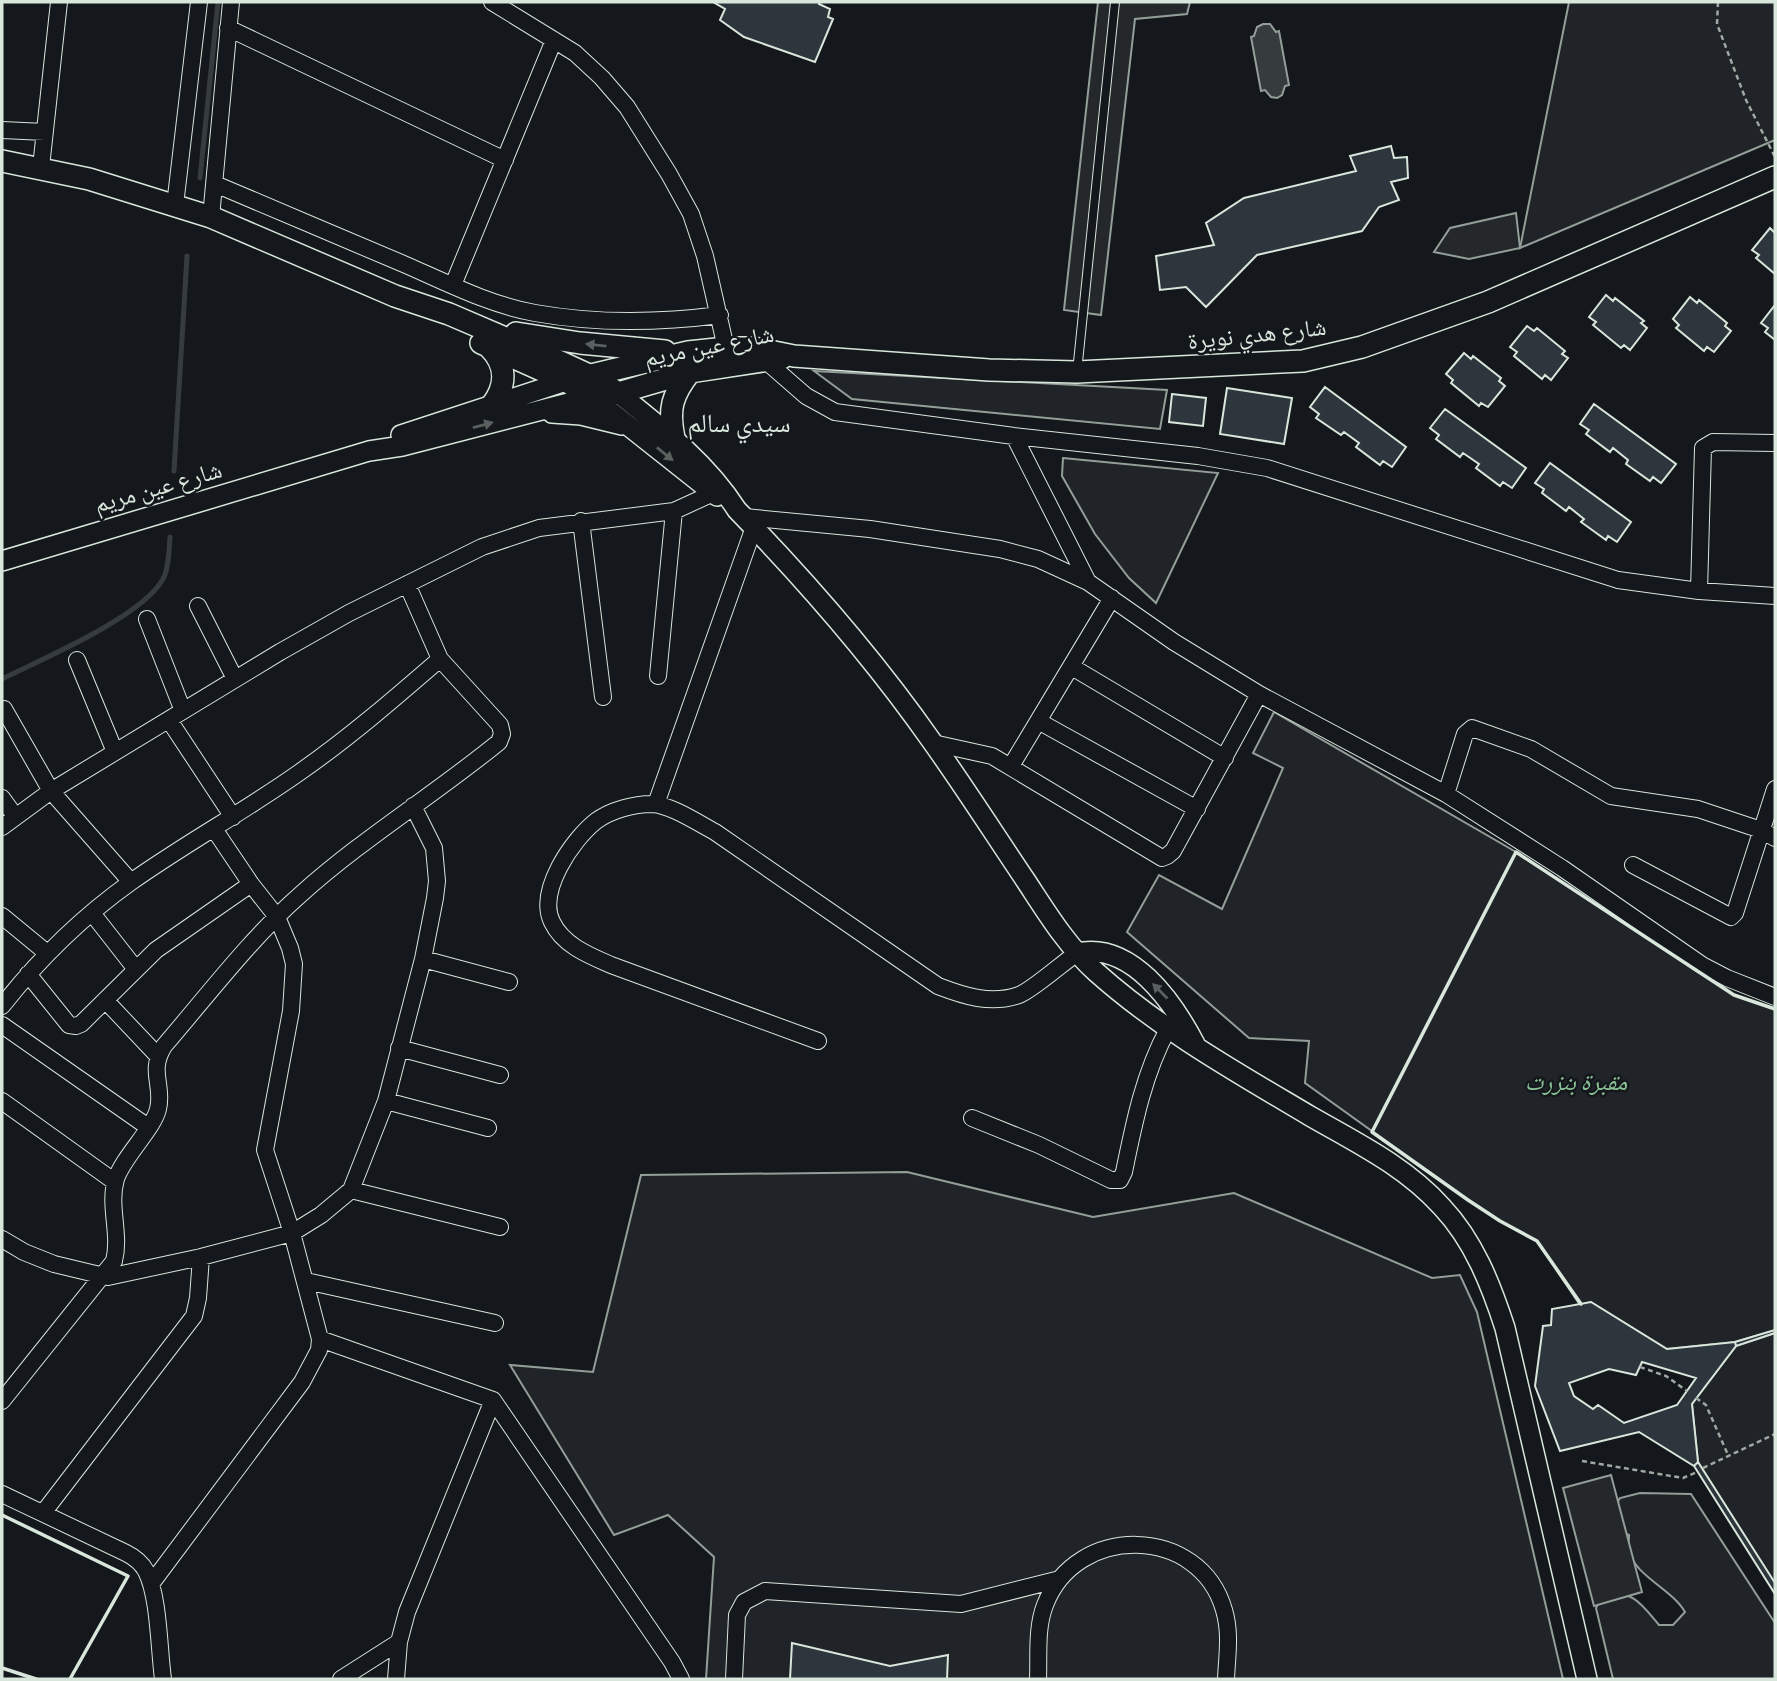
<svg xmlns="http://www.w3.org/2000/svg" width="1777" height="1681" font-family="Bitter,'Noto Naskh Arabic',serif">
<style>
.green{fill:#202428;stroke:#939e99;stroke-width:2}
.parking{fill:#24282b;stroke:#939e99;stroke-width:2}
.water{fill:#363b3e;stroke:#939e99;stroke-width:2}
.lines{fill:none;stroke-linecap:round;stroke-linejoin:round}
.stream{stroke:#363b3e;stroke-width:5}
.building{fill:#2c363c;stroke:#d8e6dc;stroke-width:2;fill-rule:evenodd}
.service-casing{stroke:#d8e6dc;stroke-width:10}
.minor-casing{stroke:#d8e6dc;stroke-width:18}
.tertiary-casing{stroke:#d8e6dc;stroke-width:22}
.secondary-casing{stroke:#d8e6dc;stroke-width:24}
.path{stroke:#9da8a2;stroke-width:2.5;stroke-dasharray:5 3.5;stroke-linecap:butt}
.service{stroke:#14181c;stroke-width:8}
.minor{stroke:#14181c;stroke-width:16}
.tertiary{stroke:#14181c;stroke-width:19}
.secondary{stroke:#14181c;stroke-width:21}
.wall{stroke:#d8e6dc;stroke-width:3.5}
.oneway{fill:#59605f}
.labels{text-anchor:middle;stroke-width:5;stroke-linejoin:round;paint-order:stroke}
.street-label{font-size:24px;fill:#d8e6dc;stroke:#14181c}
.park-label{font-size:24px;font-style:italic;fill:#8ac095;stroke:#14181c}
.neighbourhood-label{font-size:26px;fill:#d8e6dc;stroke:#14181c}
</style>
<rect width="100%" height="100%" fill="#14181c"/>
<path class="green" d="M1569,2H1775V140L1520,248Z
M814,371L1167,390L1160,429L852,399Z
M1063,458L1218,473L1156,603L1129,578L1095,534L1062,476Z
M1274,712L1516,852L1734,995L1775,1009V1330L1735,1342L1667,1349L1591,1302L1580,1305L1537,1241L1500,1221L1468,1200L1305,1083L1309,1041L1249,1038L1127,932L1159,875L1222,909L1283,768L1253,753Z
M907,1172L1093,1217L1234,1193L1432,1278L1460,1275L1477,1312L1563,1679H706L714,1557L668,1515L614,1535L510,1365L593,1372L641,1175Z
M1775,1333V1585L1698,1462L1692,1404L1736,1346Z
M1640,1493L1691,1494L1775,1623V1679H1613L1596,1608L1603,1594C1634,1591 1640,1602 1659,1625H1673L1685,1612C1672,1589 1635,1576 1629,1551C1628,1547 1629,1540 1629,1535L1614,1529L1610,1515L1620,1498Z"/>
<path class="parking" d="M1098,2H1190L1187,14L1135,19L1101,315L1064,310Z
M1516,213L1520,248L1469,259L1434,252L1450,228Z
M1611,1475L1642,1592L1594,1606L1563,1488Z"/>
<path class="water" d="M1263,24H1270L1276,32L1279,31L1289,85L1285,86L1282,95L1277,98L1271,97L1265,90L1261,91L1251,37L1254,36L1257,27Z"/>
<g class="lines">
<path class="stream" d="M200,178L218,2
M174,471L187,256
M2,679C42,659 142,617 163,579C169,568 169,550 170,537"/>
</g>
<path class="building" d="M713,2H820L819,4L830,9L828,17L833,19L815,62L744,37L720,20L725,9Z
M1391,146L1394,158L1407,157L1408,178L1391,182L1399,200L1379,207L1362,231L1257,255L1206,307L1186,287L1160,290L1156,256L1214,245L1206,223L1244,198L1356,171L1350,156Z
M1770,228L1775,233V274L1756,258L1759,255L1752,250Z
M1606,295L1613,301L1615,298L1644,321L1641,323L1647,328L1630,350L1624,345L1621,348L1593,325L1596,322L1589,317Z
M1690,297L1697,303L1699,300L1727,323L1725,326L1731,331L1714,352L1707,347L1704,351L1676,328L1679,325L1673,319Z
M1775,305V340L1765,332L1768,328L1761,323Z
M1527,326L1534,331L1537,328L1565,351L1562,354L1568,358L1551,380L1545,375L1542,379L1514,356L1517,352L1510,347Z
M1464,353L1471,359L1473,356L1501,378L1499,381L1505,386L1488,407L1481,403L1479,406L1451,383L1453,380L1446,374Z
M1325,387L1406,447L1392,467L1383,461L1380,465L1356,447L1359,443L1344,432L1341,435L1316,418L1319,414L1310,407Z
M1227,388L1292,398L1284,444L1220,434Z
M1172,394L1206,398L1203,426L1169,422Z
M1594,404L1676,464L1661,483L1653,477L1650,481L1626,464L1628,460L1613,448L1610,452L1586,434L1589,430L1580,424Z
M1445,409L1526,468L1512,488L1503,482L1500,486L1476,468L1479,464L1463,453L1460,457L1436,439L1439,435L1430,428Z
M1550,463L1631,522L1617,542L1608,536L1606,540L1581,522L1584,519L1569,507L1566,511L1542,493L1544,489L1535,483Z
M1591,1302L1667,1349L1735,1342L1736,1346L1692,1404L1698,1462L1694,1466L1639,1432L1560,1451L1535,1386L1543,1326L1551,1325L1552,1309ZM1642,1362L1696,1378L1677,1405L1624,1423L1598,1405L1593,1409L1574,1396L1569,1383L1609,1369L1636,1375Z
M1775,1330V1333L1736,1346L1735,1342Z
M1698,1462L1775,1583V1594L1694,1466Z
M792,1643L890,1666L948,1655L947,1679H790Z"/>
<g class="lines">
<defs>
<path id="service" d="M1077,372L1115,2"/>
<path id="minor" d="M492,2L575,53L602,78L627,107L669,174L691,214L705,256L728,357
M228,28L505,160
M2,130L45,132
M41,167L59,2
M215,184C279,211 342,238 406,265C447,283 490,305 535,313C597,324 658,323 720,315
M175,205L199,2
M211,217L231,2
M453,285L554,40
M759,355L806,396L835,412L1014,436L1198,456L1267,468L1618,580L1699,591L1775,596
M1014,436L1088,582
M744,517L870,529L1000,549L1038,559L1088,582L1174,642L1259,694L1446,794L1562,868L1702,965L1727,978L1775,997
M581,521L603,697
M1699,591L1703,448L1713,442L1775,443
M198,606L235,679
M147,619L183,711
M77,660L115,752
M1072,667L1225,758
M658,676L674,511
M4,709L51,791L131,882
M169,720L233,817
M1040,722L1197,809
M933,743L992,756L1162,858L1167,856L1173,851L1259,694
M1011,766L1112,598
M1446,794L1465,734L1472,728L1531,749L1611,796L1698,809L1761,830L1775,838
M2,798L15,816
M656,804L754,527
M2,827L51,791L280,652L349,613L482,547L539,528L674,511L722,489
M1633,865L1731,917L1735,913L1775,789
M92,913L135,968
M2,916L47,953
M423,959L509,982
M28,974L69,1025L76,1026L81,1024L156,950L251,884
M105,1000L158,1056
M2,1006C39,959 82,917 131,882C186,843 245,811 300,772C350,737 395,698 440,659
M2,1025L148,1127
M818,1041L611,965C588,955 563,945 552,922C537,891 572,840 596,821C611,810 634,804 652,804C671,805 698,823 715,832L938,986C964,996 991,1005 1019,995C1031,991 1064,962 1077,953
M399,1048L500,1075
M2,1101L115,1182
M386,1101L488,1128
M972,1118L1039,1145L1111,1180H1120L1124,1172C1134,1123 1144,1073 1168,1029
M351,1190L500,1227
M2,1239L24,1252L54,1264L108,1277L201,1257L292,1233L321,1215L351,1190L386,1101L423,959L435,898L437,881L434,848L413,806
M306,1281L495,1323
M320,1339L493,1400L672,1662L681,1679
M2,1401L114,1261C121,1234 108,1206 116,1179C123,1157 154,1128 158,1109C164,1085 148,1072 164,1046C207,996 251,938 300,895C362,839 434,795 499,742L502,734L500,725L440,659L407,584
M2,1494L126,1553C134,1557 141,1562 146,1571C159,1596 159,1650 163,1679
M43,1513L194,1316L198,1298L201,1257
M151,1584L302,1382L319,1350L320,1339L292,1233L265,1150L291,1011L294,964L290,948L277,917L251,884L214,829
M341,1679L399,1642
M396,1679L399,1642L407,1612L493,1400
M734,1679L737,1615L744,1602L765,1591L961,1604L1060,1579
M1038,1679C1039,1655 1036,1628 1045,1605C1076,1523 1200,1525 1224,1610C1231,1633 1227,1656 1226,1679"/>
<path id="tertiary" d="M618,393C662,428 707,463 737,510C808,583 875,660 933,743C965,788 995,835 1026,881C1047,913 1067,946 1096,972C1161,1030 1236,1072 1310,1116C1357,1143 1405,1166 1442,1207C1474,1241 1491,1285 1505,1328L1587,1679
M552,413L581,415L622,425
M401,435L566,381
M2,561L369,451L402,446L592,397L717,496
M1077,953C1131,941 1173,1002 1195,1044"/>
<path id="secondary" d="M2,161L89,179L211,217L395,296L449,314L554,359L591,376L618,393
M516,333L580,343L665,351
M481,343L566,381L592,397L618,393L690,372L782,358
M489,347C507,365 507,385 492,405
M566,381L688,352L726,348H754L794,356L989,370L1077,372L1303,361L1362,347L1488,302L1775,177
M674,438C668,409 672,395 690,372"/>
</defs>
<use href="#service" class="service-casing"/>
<use href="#minor" class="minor-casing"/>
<use href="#tertiary" class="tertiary-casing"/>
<use href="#secondary" class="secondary-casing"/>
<path class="path" d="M1718,2L1717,24L1746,100L1775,157
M1640,1367L1666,1376L1687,1391
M1696,1398L1706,1405L1728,1455
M1582,1461L1683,1478L1697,1472
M1703,1468L1775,1434"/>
<use href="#service" class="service"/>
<use href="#minor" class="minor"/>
<use href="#tertiary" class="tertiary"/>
<use href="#secondary" class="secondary"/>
<path class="wall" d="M1581,1304L1537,1241L1500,1221L1468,1200L1372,1132L1516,852L1734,995L1775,1009
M2,1515L128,1576L70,1679
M2,1668L36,1679"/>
</g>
<defs><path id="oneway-solid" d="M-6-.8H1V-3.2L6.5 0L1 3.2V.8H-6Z" transform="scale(1.75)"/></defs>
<g class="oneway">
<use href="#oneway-solid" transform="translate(596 345) rotate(-174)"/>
<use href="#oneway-solid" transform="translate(483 425) rotate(-15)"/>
<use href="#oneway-solid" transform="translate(665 454) rotate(39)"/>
<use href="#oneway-solid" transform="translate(1160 991) rotate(-135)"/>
</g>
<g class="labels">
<g class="street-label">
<text transform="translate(1257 334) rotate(-6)" y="8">شارع هدي نويرة</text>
<text transform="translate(709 346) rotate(-11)" y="8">شارع عين مريم</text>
<text transform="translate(158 487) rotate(-16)" y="8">شارع عين مريم</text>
</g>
<g class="park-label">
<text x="1576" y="1090">مقبرة بنزرت</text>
</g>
<g class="neighbourhood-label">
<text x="739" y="432">سيدي سالم</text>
</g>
</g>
<rect width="1777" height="1681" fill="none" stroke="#d8e6dc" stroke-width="7"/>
</svg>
